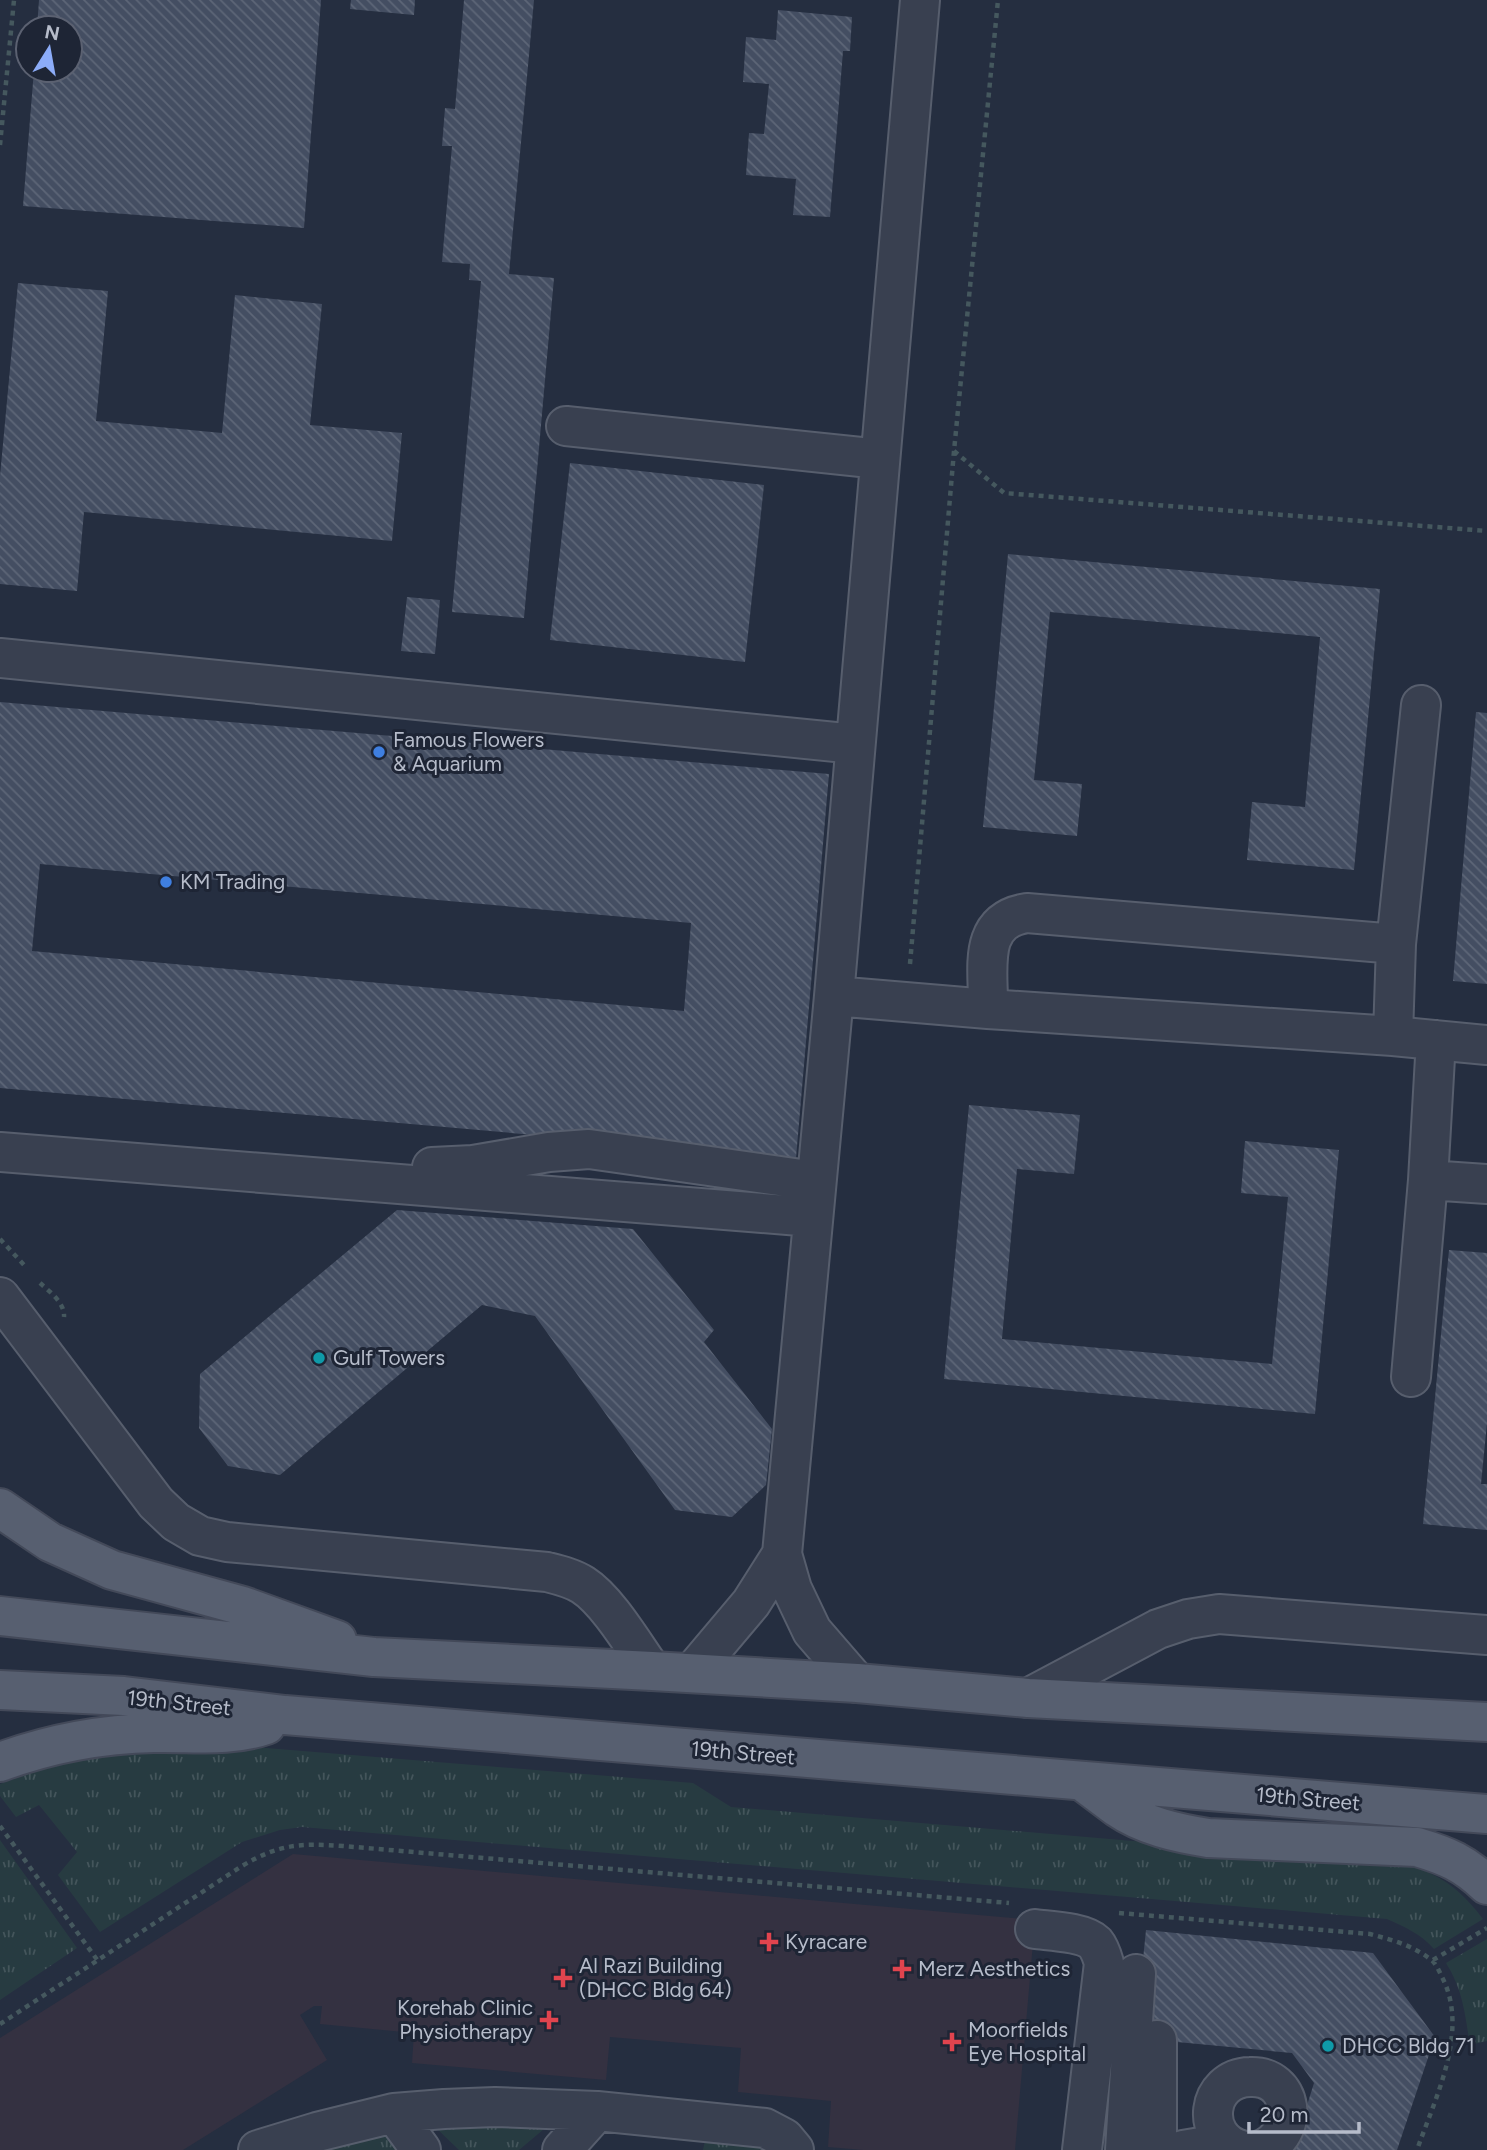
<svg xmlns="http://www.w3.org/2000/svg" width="1487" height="2150" font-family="Figtree,sans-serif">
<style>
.medical{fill:#343141}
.grass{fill:url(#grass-tufts)}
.building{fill:url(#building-back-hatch);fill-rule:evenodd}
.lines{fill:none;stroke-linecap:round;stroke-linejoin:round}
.minor-casing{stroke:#575e6d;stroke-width:42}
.major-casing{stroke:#434959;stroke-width:42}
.path{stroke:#45585e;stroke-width:4.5;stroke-dasharray:5 5;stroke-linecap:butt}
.minor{stroke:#394050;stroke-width:38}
.major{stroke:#575f70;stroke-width:38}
.shop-dot{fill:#3f7fe0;stroke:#1e2535;stroke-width:2.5}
.culture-dot{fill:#0f9aa8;stroke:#1e2535;stroke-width:2.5}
.health-dot{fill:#e0444e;stroke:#1e2535;stroke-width:2.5}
.labels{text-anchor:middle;stroke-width:6;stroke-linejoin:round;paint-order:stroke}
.poi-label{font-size:21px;fill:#b6bcca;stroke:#1e2535;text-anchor:start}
.street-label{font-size:21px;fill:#b6bcca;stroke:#1e2535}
</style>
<defs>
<pattern id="grass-tufts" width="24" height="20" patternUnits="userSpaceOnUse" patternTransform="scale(1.75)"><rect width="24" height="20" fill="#273b41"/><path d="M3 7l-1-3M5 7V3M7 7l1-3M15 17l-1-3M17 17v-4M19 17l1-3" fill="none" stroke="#44555b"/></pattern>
<pattern id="building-back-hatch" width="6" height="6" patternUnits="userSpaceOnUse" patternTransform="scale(1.75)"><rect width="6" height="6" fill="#444e62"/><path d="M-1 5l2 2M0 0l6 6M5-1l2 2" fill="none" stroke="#5d6677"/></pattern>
</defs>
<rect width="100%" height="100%" fill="#252e40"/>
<path class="medical" d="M293,1854L1035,1920L1015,2150H863L828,2147L831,2101L738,2092L741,2048L610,2037L606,2080L412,2063L414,2033L320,2024L322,2006H314L300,2015L327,2060L183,2150H0V2038Z"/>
<path class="grass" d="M219,1744L693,1783L731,1807L1133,1841L1372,1856C1423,1867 1451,1876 1483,1919L1434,1949C1421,1934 1405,1927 1387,1919L302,1827L280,1830L242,1842L100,1932L58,1875L77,1852L39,1805L16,1817L0,1796V1784L52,1766L107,1753Z
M0,1840L77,1948L0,2000Z
M1487,1939V2041L1470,2045C1465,2014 1463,1990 1446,1963Z
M432,2124L544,2129L519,2150H459Z
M393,2127L409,2150H323Z
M705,2141L761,2148L762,2150H703Z"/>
<path class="building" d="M39,0H321L304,228L23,206L34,70H70V28H37Z
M351,0H415L414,15L350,9Z
M464,0H534L509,274L554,278L524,618L452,612L481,281L469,280L470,264L442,262L452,146H442L445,108L455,109Z
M778,10L852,17L850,51H843L830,217L793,215L796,179L746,175L749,133L764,134L769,84L743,82L746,37L776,40Z
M18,283L108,291L96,421L222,433L235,295L322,304L310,425L402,433L392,541L84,512L77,591L0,584V476Z
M570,463L764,485L745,662L550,640Z
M1008,554L1380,589L1354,870L1247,860L1252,802L1305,807L1320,637L1050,612L1034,780L1082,784L1077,836L983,827Z
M407,597L440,600L435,654L401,651Z
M0,702L829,774L796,1158L0,1088ZM40,864L691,923L684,1011L32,951Z
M1476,712L1487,713V984L1453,981Z
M969,1105L1080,1115L1074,1174L1017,1169L1002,1339L1272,1364L1288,1197L1241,1193L1245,1141L1339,1150L1315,1414L944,1379Z
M397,1210L633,1229L714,1330L704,1342L772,1429L766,1485L732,1517L675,1510L535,1316L482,1305L280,1475L228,1466L199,1428L200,1374Z
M1449,1250L1487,1253V1423L1481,1484H1487V1530L1423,1524Z
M1146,1930L1373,1953L1435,2037L1397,2150H1293L1314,2083L1292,2053L1135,2038Z"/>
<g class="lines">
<defs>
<path id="minor" d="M566,426L880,459
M0,658L855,744
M834,996L988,1009L1393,1036L1487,1045
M988,1009C989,970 976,921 1027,913L1396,944
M1393,1036L1396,944L1421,705
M0,1152L812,1217
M432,1167L473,1165L549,1152L589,1149L815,1181
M1428,1180L1487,1184
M0,1297L156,1503L176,1522L200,1536L227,1542L547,1572C559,1575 572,1578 583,1585C608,1601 634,1646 652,1671
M1411,1377L1428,1180L1436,1040
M692,1673L751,1603L782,1554
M857,1683L812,1631L792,1589L782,1554L834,996L920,0
M1028,1698L1158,1629L1188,1619L1219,1614L1487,1635
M1035,1929C1050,1931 1084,1932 1095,1943C1100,1949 1102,1956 1104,1963L1082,2150
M1157,2040V2150
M394,2113L421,2150
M258,2150L317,2132L394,2113L444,2109L495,2107L597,2111L765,2128L784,2138L794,2150
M562,2150L597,2111
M1125,2150L1136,1974
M1183,2150L1207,2146L1222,2139
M1241,2150C1199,2138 1206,2078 1250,2077C1293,2075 1302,2133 1261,2150"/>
<path id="major" d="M0,1508L50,1542L112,1570L243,1606L337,1640
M0,1616L374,1657L652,1671L857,1683L1028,1698L1487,1722
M0,1690L124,1696L285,1715L1487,1814
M0,1762C49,1744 101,1734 154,1733C192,1732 229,1738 266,1725
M1082,1781C1094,1790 1106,1799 1118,1808C1144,1826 1177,1833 1208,1838L1417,1847C1447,1856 1464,1863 1487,1885"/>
</defs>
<use href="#minor" class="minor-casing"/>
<use href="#major" class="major-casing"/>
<path class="path" d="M0,145L14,0
M954,451L1004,493L1487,531
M910,964L954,451L998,0
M0,1239L25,1266
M40,1283C50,1292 65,1303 64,1317
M0,1826L98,1961
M1119,1913L1370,1934C1392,1940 1412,1945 1430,1959C1436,1963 1439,1971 1442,1977C1470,2031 1435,2098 1417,2150
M1433,1960L1487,1928
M0,2024L242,1866C279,1844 300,1843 343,1846L1009,1903"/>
<use href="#minor" class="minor"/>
<use href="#major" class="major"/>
</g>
<g class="shop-dot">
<circle cx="379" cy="752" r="7"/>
<circle cx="166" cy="882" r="7"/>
</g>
<g class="culture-dot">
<circle cx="319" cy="1358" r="7"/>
<circle cx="1328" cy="2046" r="7"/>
</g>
<g class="health-dot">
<path d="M765.5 1931.5h7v7h7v7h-7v7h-7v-7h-7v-7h7z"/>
<path d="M898.5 1958.5h7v7h7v7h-7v7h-7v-7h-7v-7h7z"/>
<path d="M559.5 1967.5h7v7h7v7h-7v7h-7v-7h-7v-7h7z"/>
<path d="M545.5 2009.5h7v7h7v7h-7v7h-7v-7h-7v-7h7z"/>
<path d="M948.5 2031.5h7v7h7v7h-7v7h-7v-7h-7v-7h7z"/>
</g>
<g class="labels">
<g class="poi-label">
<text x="393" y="747">Famous Flowers<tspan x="393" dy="24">&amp; Aquarium</tspan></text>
<text x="180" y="889">KM Trading</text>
<text x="333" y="1365">Gulf Towers</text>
<text x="785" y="1949">Kyracare</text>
<text x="579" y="1973">Al Razi Building<tspan x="579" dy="24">(DHCC Bldg 64)</tspan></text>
<text x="918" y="1976">Merz Aesthetics</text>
<text x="533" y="2015" text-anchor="end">Korehab Clinic<tspan x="533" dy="24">Physiotherapy</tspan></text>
<text x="968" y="2037">Moorfields<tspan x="968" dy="24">Eye Hospital</tspan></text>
<text x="1342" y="2053">DHCC Bldg 71</text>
</g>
<g class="street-label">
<text transform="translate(179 1703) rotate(6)" y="7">19th Street</text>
<text transform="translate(743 1753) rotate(5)" y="7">19th Street</text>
<text transform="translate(1308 1799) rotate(5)" y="7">19th Street</text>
</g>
</g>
<g transform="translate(49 49) rotate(11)"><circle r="33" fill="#1e2535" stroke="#5b6171" stroke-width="2"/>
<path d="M0-5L12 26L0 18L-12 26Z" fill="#8cacf8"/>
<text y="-10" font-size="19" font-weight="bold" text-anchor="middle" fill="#b6bcca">N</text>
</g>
<path d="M1249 2122v10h110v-10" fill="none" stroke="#b6bcca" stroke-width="3.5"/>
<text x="1260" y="2122" font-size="21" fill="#b6bcca" stroke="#1e2535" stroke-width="5" paint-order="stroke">20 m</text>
</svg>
